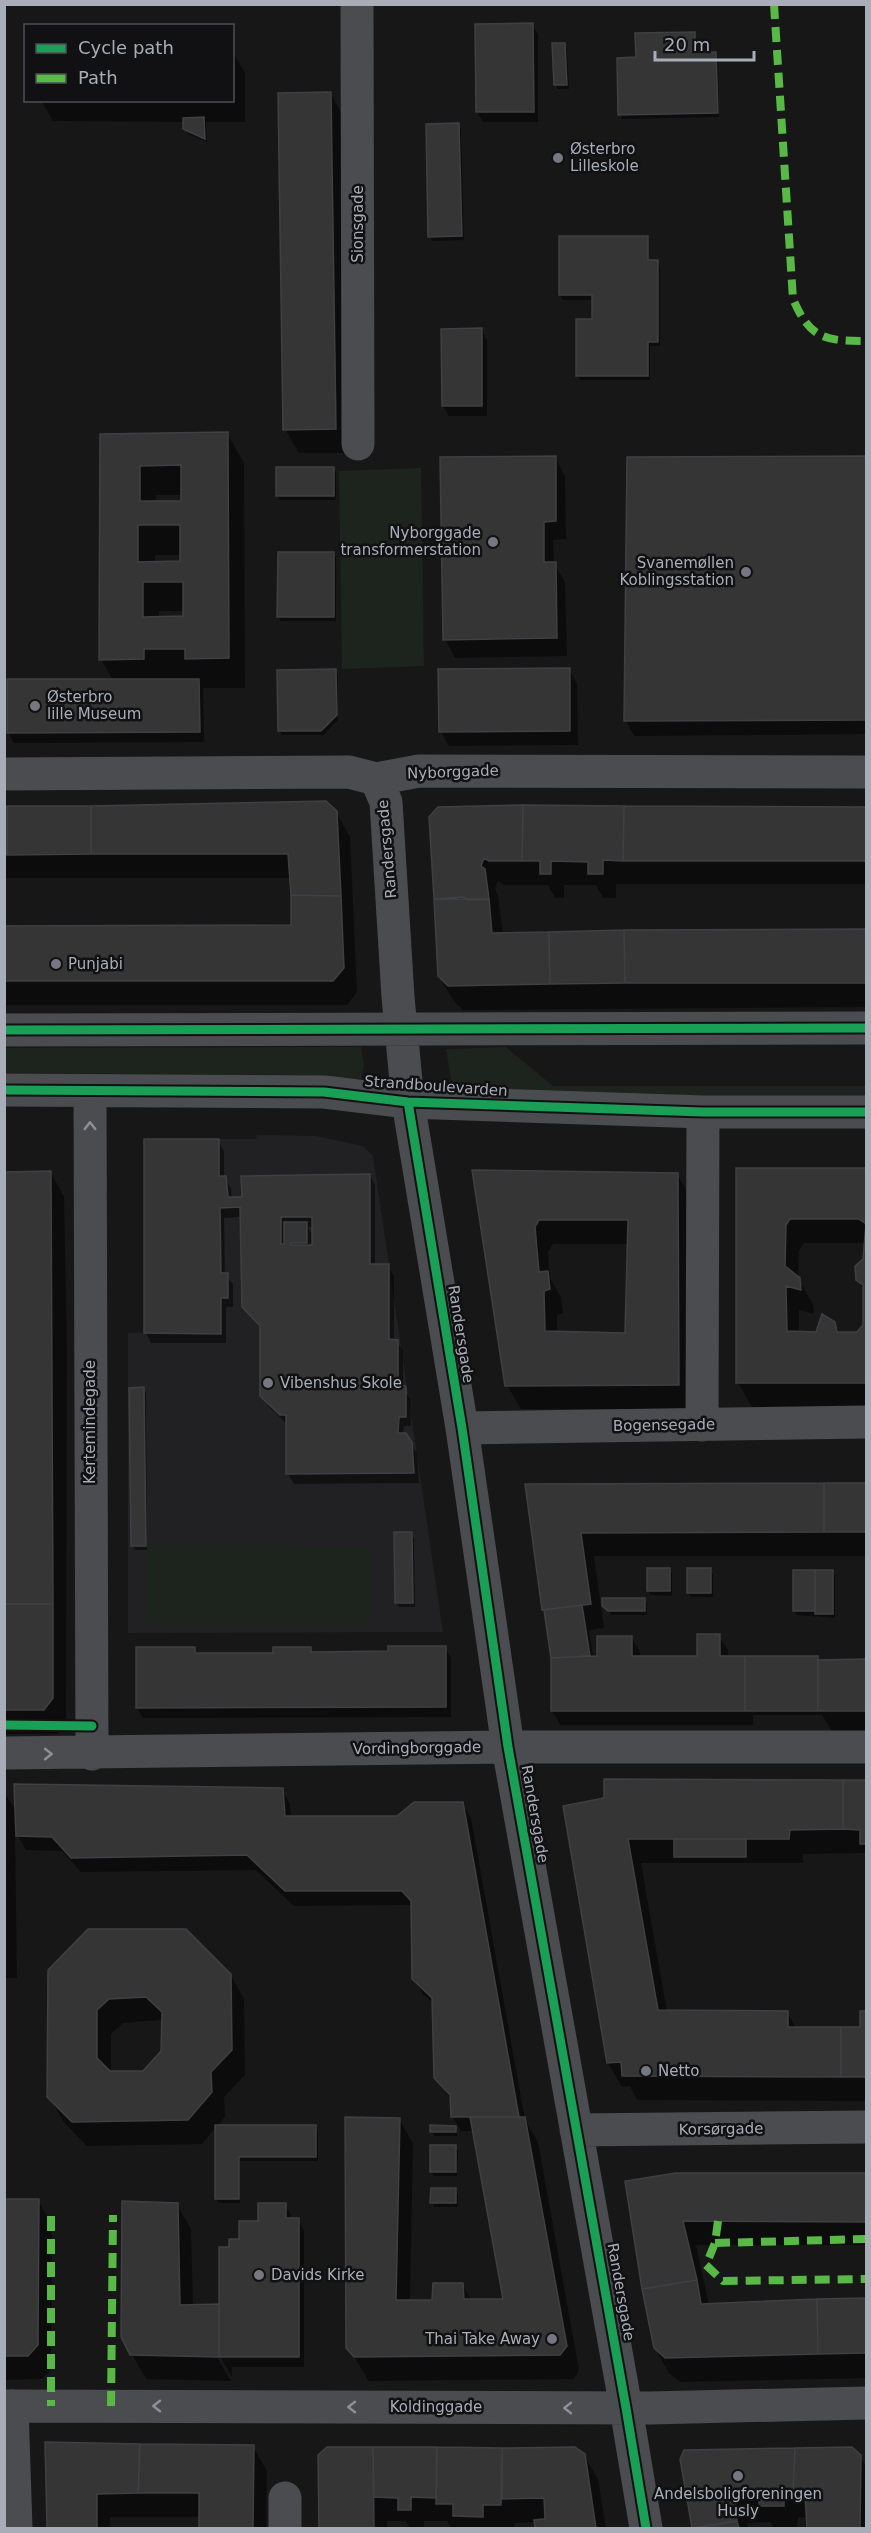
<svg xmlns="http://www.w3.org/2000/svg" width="871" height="2533" font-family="'DejaVu Sans',sans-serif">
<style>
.built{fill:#212123}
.green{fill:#1d241e}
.shadow{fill:#0007;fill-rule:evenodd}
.building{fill:#353536;stroke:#3f4043;stroke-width:1.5;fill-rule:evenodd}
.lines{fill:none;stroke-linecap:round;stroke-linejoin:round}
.minor{stroke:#4b4c50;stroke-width:33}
.quiet{stroke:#58b947;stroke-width:8;stroke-dasharray:15 8;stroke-linecap:butt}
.cycleway-casing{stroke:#111113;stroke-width:13}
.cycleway{stroke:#1a9f57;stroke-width:9}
.oneway{stroke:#8c9099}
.poi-dot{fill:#757880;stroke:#111113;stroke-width:2}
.labels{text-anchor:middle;stroke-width:5;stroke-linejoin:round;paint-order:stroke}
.poi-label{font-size:15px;fill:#a8adb8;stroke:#111113;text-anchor:start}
.street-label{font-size:15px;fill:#a8adb8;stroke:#111113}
</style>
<rect width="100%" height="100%" fill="#171717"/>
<path class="built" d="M257,1135L316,1136L363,1146L373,1156L443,1632L128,1633V1333H144L219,1139H256Z"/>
<path class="green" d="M421,468L424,666L342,669L339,471Z
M361,1047L364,1064L361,1079L290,1075L5,1073V1048Z
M506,1047L553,1086H866V1097L616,1098L453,1091L446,1049Z
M149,1545L371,1547L370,1626L149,1625Z"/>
<path class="shadow" d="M532,24L538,34V122H483L477,112V26Z
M694,34L696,38L697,54H716L718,58L719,117L622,119L620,114L637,58Z
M564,44L567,49L569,89H558L556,85Z
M232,51L245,73V122H206L207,142L188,134L184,122L53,121L41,100H232Z
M331,94L344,118L349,453H299L285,429Z
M458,125L461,129L464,240L433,241L430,237Z
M560,237H647L649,242V261H657L660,266V346H650V380H580L578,375L594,321V300H563L560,295Z
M481,330L487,340V416H449L443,406Z
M227,433L244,463L245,688H203L204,742L14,743L8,733L113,680L101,659V436ZM156,495H183V502H156ZM155,555H182V563H155ZM159,611H184V617L159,618Z
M555,457L565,476L566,539L553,540L554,564L565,582L567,656L455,658L445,639Z
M866,458V734L634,736L626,721L628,459Z
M333,468L336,473V500H280L277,496Z
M334,553L336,558V621H281L278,616Z
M569,669L577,684L578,745L449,746L441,731Z
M336,671L338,675V720L323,735H282L279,730Z
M4,807L336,812L350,837L357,992L347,1005H4V927H293L291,878H4Z
M438,808L866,809V884H616V898H603L596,885H564V898H555L548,885H504L498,881L495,889L498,895L503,935L866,931V1007L463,1010L454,1001L439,976Z
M218,1141L224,1151V1178L231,1188L232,1198L370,1175L375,1185V1265L388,1266L394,1276V1341H397L403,1351V1387L410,1399L411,1426H404L403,1435L417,1453L419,1483L294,1484L288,1474V1425L268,1406L261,1395L262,1330L244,1307L242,1217L224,1218L225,1274L233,1284V1307H226V1343H151L146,1333ZM308,1227H313V1236Z
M866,1169V1407H752L738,1383L737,1170ZM804,1243H866L865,1259L858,1280L865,1292V1325L858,1333H839L834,1324L817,1333H799V1310L814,1314L813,1304L798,1279L799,1250Z
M474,1172L677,1174L691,1198L692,1409H521L507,1385ZM553,1244H629L627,1335L557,1333V1315L563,1313L561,1297L550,1278L548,1252Z
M4,1173H51L64,1197L67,1350L66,1723L58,1734H4Z
M143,1389L146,1393L147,1550H135L133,1546Z
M866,1485V1556H594L604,1628L589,1630L593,1658H599L631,1637L640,1652V1657H699L719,1636L728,1650V1657H817L820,1661H866V1735L834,1734L822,1715H753V1725H561L552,1711V1658L527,1486Z
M411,1533L414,1538L415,1607H399L396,1603Z
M670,1569L672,1574V1596L651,1595L648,1590Z
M710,1570L713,1574V1597H691L688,1593Z
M832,1571L835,1576V1618L797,1615L794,1610Z
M645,1600L647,1604V1615H612L604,1606Z
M310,1648L313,1653H390L445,1648L451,1658V1717L143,1718L137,1708V1649H194L197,1655H275Z
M606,1780L866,1782V1853L803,1854V1863H641L667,2012H787L796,2028H862V2012H866V2101L637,2100L630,2086L622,2087L608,2063Z
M282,1790L290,1804L291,1818H398L462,1803L471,1818L525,2120L538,2142L579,2370L574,2379L369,2381L348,2347L399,2119L413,2143L410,2301H433L462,2284L471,2300H505L474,2131H461L452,2116V2101L435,2077L434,2004L423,1994L414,1979L412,1905L294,1906L256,1870L81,1872L62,1851L26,1850L15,1831L17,1978H4V1792L17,1813Z
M49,1970L230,1974L244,1999L245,2075L224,2097L225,2117L217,2126H315L318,2131V2161H240V2203H219L216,2199V2127L202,2144L87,2146L63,2121L49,2096ZM161,2020L163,2022V2051L143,2072H111V2034L123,2023Z
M455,2128L458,2136H434L432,2132Z
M455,2146L458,2151L457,2176H434L431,2172Z
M676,2174H866V2245H696L709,2305L866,2301V2378L680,2382L669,2373L655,2348Z
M455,2189L458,2194V2207H434L432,2202Z
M4,2201H38L52,2225L51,2370L42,2379L4,2380Z
M177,2205L191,2229L193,2306L221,2310L230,2248L260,2222L285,2205L291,2215V2220H298L304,2230V2367H232V2377L217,2350L214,2352L231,2381L146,2379L122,2337Z
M46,2444L253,2447L267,2471L266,2528H201V2517H110V2528H48Z
M328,2449H575L584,2455L598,2479L606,2528H536V2522L515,2523L514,2528H451L447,2521H424V2528H410L406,2521H387V2528H320V2456Z
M852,2449L858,2452L866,2467V2528H808L807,2518L798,2517L797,2528H774L770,2522L747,2523L748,2528H694L682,2459Z"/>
<path class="building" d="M533,23L534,112H476L475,24Z
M695,32V53L716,52L718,113L618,115L617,58L636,57L635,33Z
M552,43H565L567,85H554Z
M331,92L336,429L283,430L278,93Z
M204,117L205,139L183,129V118Z
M459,123L462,236L428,237L426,124Z
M559,236H648V260H658V342H648V376H576V319H592V295H559Z
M482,328V406H442L441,329Z
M228,432L229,658L185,659V649H144V659L99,660L100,434ZM181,465V501H140V466ZM138,525H180V561L138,562ZM143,582H183V616L143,617Z
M556,456V521L544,522V562H556L557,638L443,640L440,457Z
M866,456V720L624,721L627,457Z
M276,467H334V496H276Z
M278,552H334V617H277Z
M570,668V731L439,732L438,669Z
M336,669L337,715L321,731H278L277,670Z
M7,679H199L200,732L7,733Z
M326,801L337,811L341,896L291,895L288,854H91V806Z
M523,805L522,861H489L484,858L481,866L485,869L489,899H434L429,817L438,807Z
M523,805L624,806L623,861L603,860V874H588V862L551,861V874H540V861H522Z
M4,806H7V855H4Z
M7,806H91V854L7,855Z
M624,806L866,807V861H623Z
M291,895L341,896L344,968L333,981H5V926L291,925Z
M463,897L468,900L489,899L492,933L549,932L550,984L448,986L438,976L434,899Z
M4,926H5V981H4Z
M866,929V983H625L624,930Z
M624,930L625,983L550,984L549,932Z
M144,1139H219V1176H226L228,1197H242L241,1176L370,1174V1264H389V1339L398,1340V1380L406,1387V1417H399L398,1433H406L412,1442L414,1473L286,1474V1415H280L260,1396V1326L242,1307L240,1207L220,1208L221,1273H228V1298H221V1334L144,1333ZM281,1217H312V1245H291V1243H307V1222H284V1244H281Z
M736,1168H866V1383H736ZM790,1219H859L866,1224L863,1259L855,1266L856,1280L863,1285V1325L857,1332H837L835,1322L822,1314L816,1332L787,1331L786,1286L801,1290L800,1278L785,1266L786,1225Z
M472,1170L678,1173L679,1385L505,1386ZM539,1220H628L625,1333L545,1331L544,1291L550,1289L548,1271L539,1272L535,1227Z
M51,1171L53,1604H4V1172Z
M144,1387L146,1546H131L129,1388Z
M824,1483H866V1532H824Z
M824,1483V1532L581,1533L591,1604L542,1610L525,1484Z
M394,1532H412L413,1603H395Z
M647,1568H670V1591H647Z
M687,1568H711V1593H687Z
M793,1570H815V1611H793Z
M815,1570H833V1614H815Z
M602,1598H645V1611H608L602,1606Z
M4,1604H53V1698L44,1710H4Z
M582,1605L590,1656L551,1658L544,1610Z
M697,1634H720V1656H745V1711H551V1658L597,1656V1636H632V1656H697Z
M388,1646H446V1707L136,1708V1647H195V1653H273V1647H311V1652L388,1651Z
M745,1656H818V1711H745Z
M866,1659V1711H818V1660Z
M604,1779L843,1780V1829L790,1830L789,1839H628L658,2010L788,2011V2027H841V2077L622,2076L621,2062L607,2063L563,1806L604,1798Z
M843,1780H866V1844H860V1830L843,1829Z
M14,1784L283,1788L285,1816H397L414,1802H463L519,2117H451L450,2095L434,2078L432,1998L412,1979L411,1901L402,1891H285L247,1855L71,1858L52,1837L16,1836Z
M674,1839H746V1857H674Z
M88,1929H186L231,1974L232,2050L211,2072L212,2092L188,2120L72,2122L47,2097L48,1970ZM146,1997L162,2012L161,2051L143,2071H110L97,2058V2010L109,1999Z
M860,2011H866V2077H841V2027H860Z
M345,2117L400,2118L396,2300H432L433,2283H463L464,2299H503L470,2117H525L567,2346L560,2355L354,2357L346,2348Z
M215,2125H316V2157H239V2199H215Z
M430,2125L456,2126V2132H430Z
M430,2145H456V2172H430Z
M676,2173H866V2222L683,2221L697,2280L642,2289L625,2181Z
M431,2188H456V2203H430Z
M4,2199H39L38,2345L28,2356H4Z
M122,2201L178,2203L180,2305L219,2304V2357L130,2355L121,2337Z
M258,2203H286V2218H299V2357H219V2247H229V2239H239V2221H258Z
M697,2280L701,2304L817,2299L818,2354L665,2358L654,2348L642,2289Z
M866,2298V2353L818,2354L817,2299Z
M45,2442L140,2444L138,2493L97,2494V2528H47Z
M140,2444L254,2445L253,2528H199V2493H138Z
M327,2447H373L374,2528H319L318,2455Z
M373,2447H437L436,2498L411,2497V2510H398V2498L374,2497Z
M437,2447L502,2448L501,2505H483V2517L453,2516V2504H436Z
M575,2447L585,2454L596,2528H535L534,2520L545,2519L544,2498L502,2499V2448Z
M852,2447L861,2455L860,2528H807L805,2495L793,2493L795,2448Z
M795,2448L793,2493L784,2494V2506H759V2498L735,2499L737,2521L692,2528L680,2459L684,2450Z
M737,2521L739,2528H696Z"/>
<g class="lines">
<path class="minor" d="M357,4L358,444
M4,774L349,772L376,779L419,771L866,772
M376,779L386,802L398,997L408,1102L462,1428L508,1747L626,2408L646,2528
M4,1030L866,1028
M4,1090L324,1092L408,1102L703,1112H866
M90,1091L92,1754
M702,1425L703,1112
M462,1428L866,1422
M4,1753L508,1747H866
M576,2130L866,2127
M4,2406L650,2408L866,2403
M12,2406L16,2528
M285,2498V2528"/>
<path class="quiet" d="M774,4L793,299C810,339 825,341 866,341
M51,2216V2406
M718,2221L715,2243L706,2265L723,2281L866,2279
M715,2243L866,2239
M111,2406L113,2215"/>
<defs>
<path id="cycleway" d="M4,1030L866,1028
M4,1090L324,1092L408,1102L703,1112H866
M408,1102L462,1428L508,1747L626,2408L646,2528
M4,1725L92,1726"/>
</defs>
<use href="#cycleway" class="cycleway-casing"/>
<use href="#cycleway" class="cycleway"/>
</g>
<defs><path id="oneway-chevron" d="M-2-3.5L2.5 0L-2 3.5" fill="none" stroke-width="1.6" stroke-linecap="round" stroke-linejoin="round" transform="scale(1.5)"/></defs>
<g class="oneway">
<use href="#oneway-chevron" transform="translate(90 1126) rotate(-90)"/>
<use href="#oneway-chevron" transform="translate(48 1754)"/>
<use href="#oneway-chevron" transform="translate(157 2406) rotate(-180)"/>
<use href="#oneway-chevron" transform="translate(352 2407) rotate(180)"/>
<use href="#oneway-chevron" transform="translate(568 2408) rotate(-180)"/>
</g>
<g class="poi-dot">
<circle cx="558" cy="158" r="6"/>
<circle cx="493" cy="542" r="6"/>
<circle cx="746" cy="572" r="6"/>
<circle cx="35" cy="706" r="6"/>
<circle cx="56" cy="964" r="6"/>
<circle cx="268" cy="1383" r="6"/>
<circle cx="646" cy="2071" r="6"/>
<circle cx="259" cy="2275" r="6"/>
<circle cx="552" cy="2339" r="6"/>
<circle cx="738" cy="2476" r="6"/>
</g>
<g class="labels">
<g class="poi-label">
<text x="570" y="154">Østerbro<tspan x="570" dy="17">Lilleskole</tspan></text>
<text x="481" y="538" text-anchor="end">Nyborggade<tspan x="481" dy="17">transformerstation</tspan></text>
<text x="734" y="568" text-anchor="end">Svanemøllen<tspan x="734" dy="17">Koblingsstation</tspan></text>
<text x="47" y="702">Østerbro<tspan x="47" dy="17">lille Museum</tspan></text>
<text x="68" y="969">Punjabi</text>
<text x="280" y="1388">Vibenshus Skole</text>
<text x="658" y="2076">Netto</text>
<text x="271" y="2280">Davids Kirke</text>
<text x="540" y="2344" text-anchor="end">Thai Take Away</text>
<text x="738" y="2499" text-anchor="middle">Andelsboligforeningen<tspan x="738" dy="17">Husly</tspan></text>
</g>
<g class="street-label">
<text transform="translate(358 224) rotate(-90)" y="5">Sionsgade</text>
<text transform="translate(453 772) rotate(-2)" y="5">Nyborggade</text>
<text transform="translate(387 849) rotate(-95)" y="5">Randersgade</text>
<text transform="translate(436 1086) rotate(4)" y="5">Strandboulevarden</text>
<text transform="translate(461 1334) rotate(81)" y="5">Randersgade</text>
<text transform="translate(90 1422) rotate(-90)" y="5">Kertemindegade</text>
<text transform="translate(664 1425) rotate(-1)" y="5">Bogensegade</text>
<text transform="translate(417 1748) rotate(-1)" y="5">Vordingborggade</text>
<text transform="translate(535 1814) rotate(80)" y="5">Randersgade</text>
<text transform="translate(721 2129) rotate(-1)" y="5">Korsørgade</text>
<text transform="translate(621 2292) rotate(80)" y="5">Randersgade</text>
<text x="436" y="2412">Koldinggade</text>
</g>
</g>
<rect width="871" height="2533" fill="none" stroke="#a8adb8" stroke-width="12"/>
<rect x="24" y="24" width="210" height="78" fill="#111113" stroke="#4d4f55" stroke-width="1.5"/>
<rect x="36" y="44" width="30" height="9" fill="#1a9f57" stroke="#4d4f55" stroke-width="1.5"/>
<text x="78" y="54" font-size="18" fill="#a8adb8">Cycle path</text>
<rect x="36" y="74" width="30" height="9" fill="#58b947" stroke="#4d4f55" stroke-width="1.5"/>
<text x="78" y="84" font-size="18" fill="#a8adb8">Path</text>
<path d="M655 51v9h99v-9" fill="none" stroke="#a8adb8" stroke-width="3"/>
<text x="664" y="51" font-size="18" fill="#a8adb8" stroke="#111113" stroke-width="4.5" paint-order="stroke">20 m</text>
</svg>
